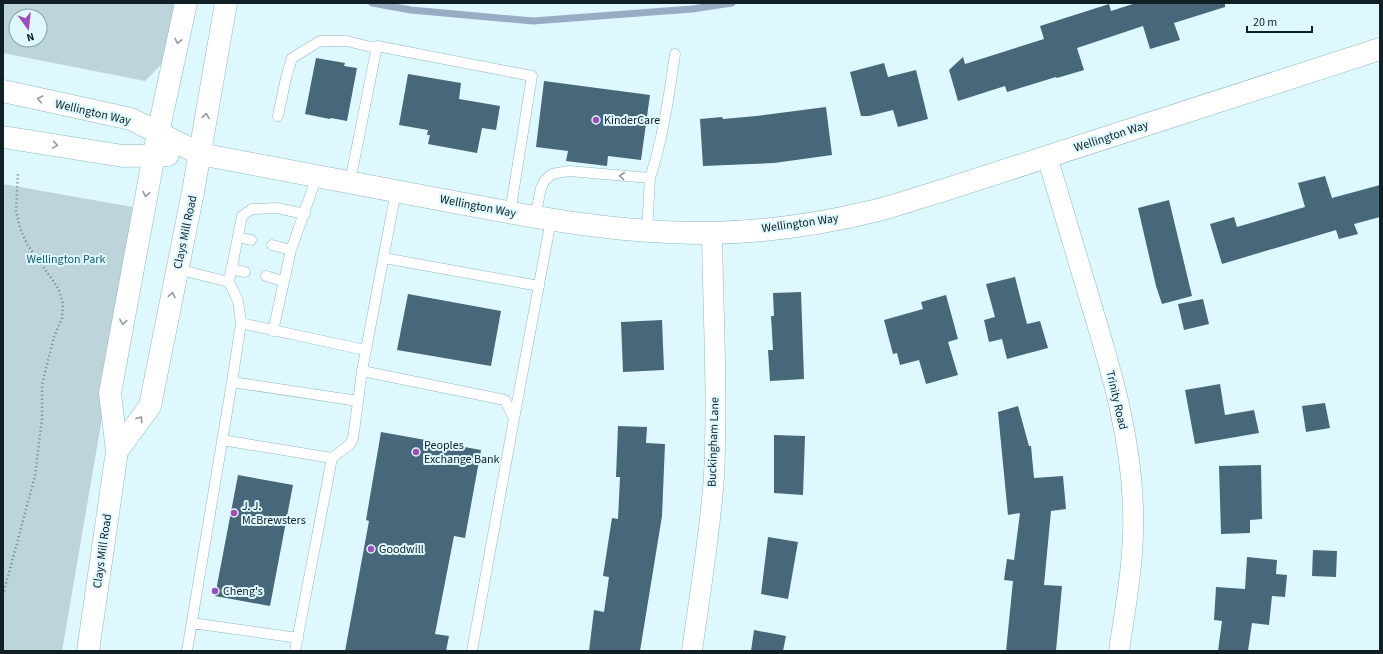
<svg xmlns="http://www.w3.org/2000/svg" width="1383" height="654" font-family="'Source Sans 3',sans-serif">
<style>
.green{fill:#bdd4da;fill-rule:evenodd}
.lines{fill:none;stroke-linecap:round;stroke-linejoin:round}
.stream{stroke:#99acc5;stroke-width:7}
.building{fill:#48677a}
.service-casing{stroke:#8fb8c3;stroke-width:11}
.minor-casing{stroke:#8fb8c3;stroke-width:21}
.tertiary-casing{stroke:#8fb8c3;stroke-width:23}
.secondary-casing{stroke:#8fb8c3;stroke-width:23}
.path{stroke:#6e8388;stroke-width:2.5;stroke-dasharray:1 3;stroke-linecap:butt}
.service{stroke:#fff;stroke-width:10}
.minor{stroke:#fff;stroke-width:20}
.tertiary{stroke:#fff;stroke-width:22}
.secondary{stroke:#fff;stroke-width:22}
.oneway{stroke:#939b9c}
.poi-dot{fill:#9c4dbe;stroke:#def8ff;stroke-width:1.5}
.labels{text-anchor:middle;stroke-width:4;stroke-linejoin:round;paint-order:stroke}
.street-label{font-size:12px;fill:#102024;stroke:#def8ff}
.poi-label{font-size:12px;fill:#102024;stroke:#def8ff;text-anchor:start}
.park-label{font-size:12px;fill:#19606f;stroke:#def8ff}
</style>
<rect width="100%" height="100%" fill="#def8ff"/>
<path class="green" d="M3,3H174L164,62L145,81L3,53ZM16,16H40V40H16Z
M3,184L138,208L62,651H3Z"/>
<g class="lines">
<path class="stream" d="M372,3L411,10L533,21L692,9L732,3"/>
</g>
<path class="building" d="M1136,3H1225V7L1174,23L1180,40L1150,49L1143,26L1077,48L1084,70L1057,78L1056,77L1007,92L1005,86L958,101L949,70L963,57L965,64L1044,39L1040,26L1109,4L1111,11Z
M316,58L345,63L344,66L357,68L347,121L331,118L330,119L305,114Z
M884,63L888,77L916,70L928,119L898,127L893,110L869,116H861L850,72Z
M408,74L461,83L459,99L500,106L496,130L482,128L477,153L428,144L430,135H427L428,130L399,125Z
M544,81L650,95L641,160L608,156L607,166L566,161L568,151L536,147Z
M826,107L832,155L774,163L703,166L700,119L722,117L723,119L756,116Z
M1325,176L1332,198L1380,185V217L1354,224L1358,234L1339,239L1336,230L1222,264L1210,224L1234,217L1237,227L1305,207L1298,183Z
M1169,200L1192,296L1162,304L1156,286L1138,208Z
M1015,277L1027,324L1040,321L1048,348L1007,359L1002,339L989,342L984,320L995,317L986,284Z
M801,292L804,379L770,381L768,350H773L771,316H774L773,293Z
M408,294L501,311L491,366L397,350Z
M946,295L958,339L948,342L958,375L926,384L919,360L900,365L897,353L893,354L884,320L923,309L921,302Z
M1203,299L1209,324L1184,330L1178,304Z
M662,320L664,370L623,372L621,322Z
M1220,384L1225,415L1254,410L1259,433L1195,444L1185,390Z
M1325,403L1330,428L1306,432L1302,406Z
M1018,406L1029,446H1031L1034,478L1063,476L1066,509L1051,511L1044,585L1062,586L1056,651H1006L1013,581L1004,580L1007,559L1014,560L1020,513L1008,515L998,412Z
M618,426L647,427L646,443L665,444L662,516L640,651H589L594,610L604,612L609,577L603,576L612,518L618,519L620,477H616Z
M381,432L481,450L465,538L454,536L435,634L449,636L446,651H345L369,521L366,520Z
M774,435L805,436L803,495L774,493Z
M1261,465L1262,519L1250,520V533L1221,534L1219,466Z
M238,475L293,485L270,606L215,596Z
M768,537L798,542L788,599L761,594Z
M1313,550L1337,551L1336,577L1312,576Z
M1247,557L1277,560L1276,574L1287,575L1285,597L1272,596L1269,625L1252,623L1248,651H1218L1222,621L1214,620L1216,587L1245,589Z
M754,630L786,636L783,651H751Z"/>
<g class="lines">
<defs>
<path id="service" d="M278,116L286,78L292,58L320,41H347L375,48L377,46
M650,178C663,138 669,96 675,54
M350,182L377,46L532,76L510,213
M535,217L541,188L545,180L552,174L569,171L650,178L647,231
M238,237L251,240
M272,245L291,250
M384,258L539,286
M177,269L229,282L238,301L241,323
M231,269L245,272
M266,276L283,281
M229,282L242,216L252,209L277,208L305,214
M273,331L291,250L317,176
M362,371L396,191
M232,382L241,323L365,350
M514,419L551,220
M222,440L332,458
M192,623L298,638
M187,651L232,382L358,401
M295,651L332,458L349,445L353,439L362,371L505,400L514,419L472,651"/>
<path id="minor" d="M1047,156C1062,206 1077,257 1092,307C1112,373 1131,438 1133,507C1135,556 1126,603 1119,651
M692,651C700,593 710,534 714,476C718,395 713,313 712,233"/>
<path id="tertiary" d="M200,154C281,170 362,185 443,200C532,217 620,234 710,233C765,232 821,224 874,211C894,206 914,199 935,193L1380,49"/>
<path id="secondary" d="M3,91L131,119L200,154
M3,137L123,156L168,155
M117,451L150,406L193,192L226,3
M88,651L117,451L110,393L158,133L186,3"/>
</defs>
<use href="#service" class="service-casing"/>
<use href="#minor" class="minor-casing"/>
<use href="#tertiary" class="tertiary-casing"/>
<use href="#secondary" class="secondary-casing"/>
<path class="path" d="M3,595L35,476L42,418V384L54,337L62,318L63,303L58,288L27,244L20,228L16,210L18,172"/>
<use href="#service" class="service"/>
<use href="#minor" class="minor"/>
<use href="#tertiary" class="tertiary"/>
<use href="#secondary" class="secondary"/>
</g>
<defs><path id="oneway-chevron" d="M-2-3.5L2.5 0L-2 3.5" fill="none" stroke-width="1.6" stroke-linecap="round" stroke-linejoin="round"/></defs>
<g class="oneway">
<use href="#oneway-chevron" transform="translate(178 41) rotate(102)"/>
<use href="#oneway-chevron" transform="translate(40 99) rotate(-168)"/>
<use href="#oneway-chevron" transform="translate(206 116) rotate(-81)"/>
<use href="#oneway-chevron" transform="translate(55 145) rotate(9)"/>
<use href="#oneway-chevron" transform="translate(622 176) rotate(-174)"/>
<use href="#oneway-chevron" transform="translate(146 194) rotate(101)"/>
<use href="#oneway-chevron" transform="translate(172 295) rotate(-79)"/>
<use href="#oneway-chevron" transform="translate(123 322) rotate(100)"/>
<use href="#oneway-chevron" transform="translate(140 419) rotate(-54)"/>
</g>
<g class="poi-dot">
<circle cx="596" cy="120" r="4"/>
<circle cx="416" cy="452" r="4"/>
<circle cx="234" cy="513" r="4"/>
<circle cx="371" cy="549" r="4"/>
<circle cx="215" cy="591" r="4"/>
</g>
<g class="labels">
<g class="street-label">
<text transform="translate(93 112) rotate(13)" y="4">Wellington Way</text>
<text transform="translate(1111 136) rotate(-18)" y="4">Wellington Way</text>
<text transform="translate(478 206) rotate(11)" y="4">Wellington Way</text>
<text transform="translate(800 223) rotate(-8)" y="4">Wellington Way</text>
<text transform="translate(185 232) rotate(-78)" y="4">Clays Mill Road</text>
<text transform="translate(1117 400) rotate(77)" y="4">Trinity Road</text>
<text transform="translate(713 442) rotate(-88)" y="4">Buckingham Lane</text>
<text transform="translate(102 551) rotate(-82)" y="4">Clays Mill Road</text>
</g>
<g class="poi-label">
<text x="604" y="124">KinderCare</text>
<text x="424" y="449">Peoples<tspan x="424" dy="14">Exchange Bank</tspan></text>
<text x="242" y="510">J. J.<tspan x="242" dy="14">McBrewsters</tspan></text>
<text x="379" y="553">Goodwill</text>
<text x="223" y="595">Cheng's</text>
</g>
<g class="park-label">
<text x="66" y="263">Wellington Park</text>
</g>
</g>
<rect width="1383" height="654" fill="none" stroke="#102024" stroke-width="8"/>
<g transform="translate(28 28) rotate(165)"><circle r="19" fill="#def8ff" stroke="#8ca2a7"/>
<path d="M0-3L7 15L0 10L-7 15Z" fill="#9c4dbe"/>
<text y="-6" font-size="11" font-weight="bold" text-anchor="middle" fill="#102024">N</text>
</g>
<path d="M1247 26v6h65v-6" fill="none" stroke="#102024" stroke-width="2"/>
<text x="1253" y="26" font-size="12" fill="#102024" stroke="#def8ff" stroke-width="3" paint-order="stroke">20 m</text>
</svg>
